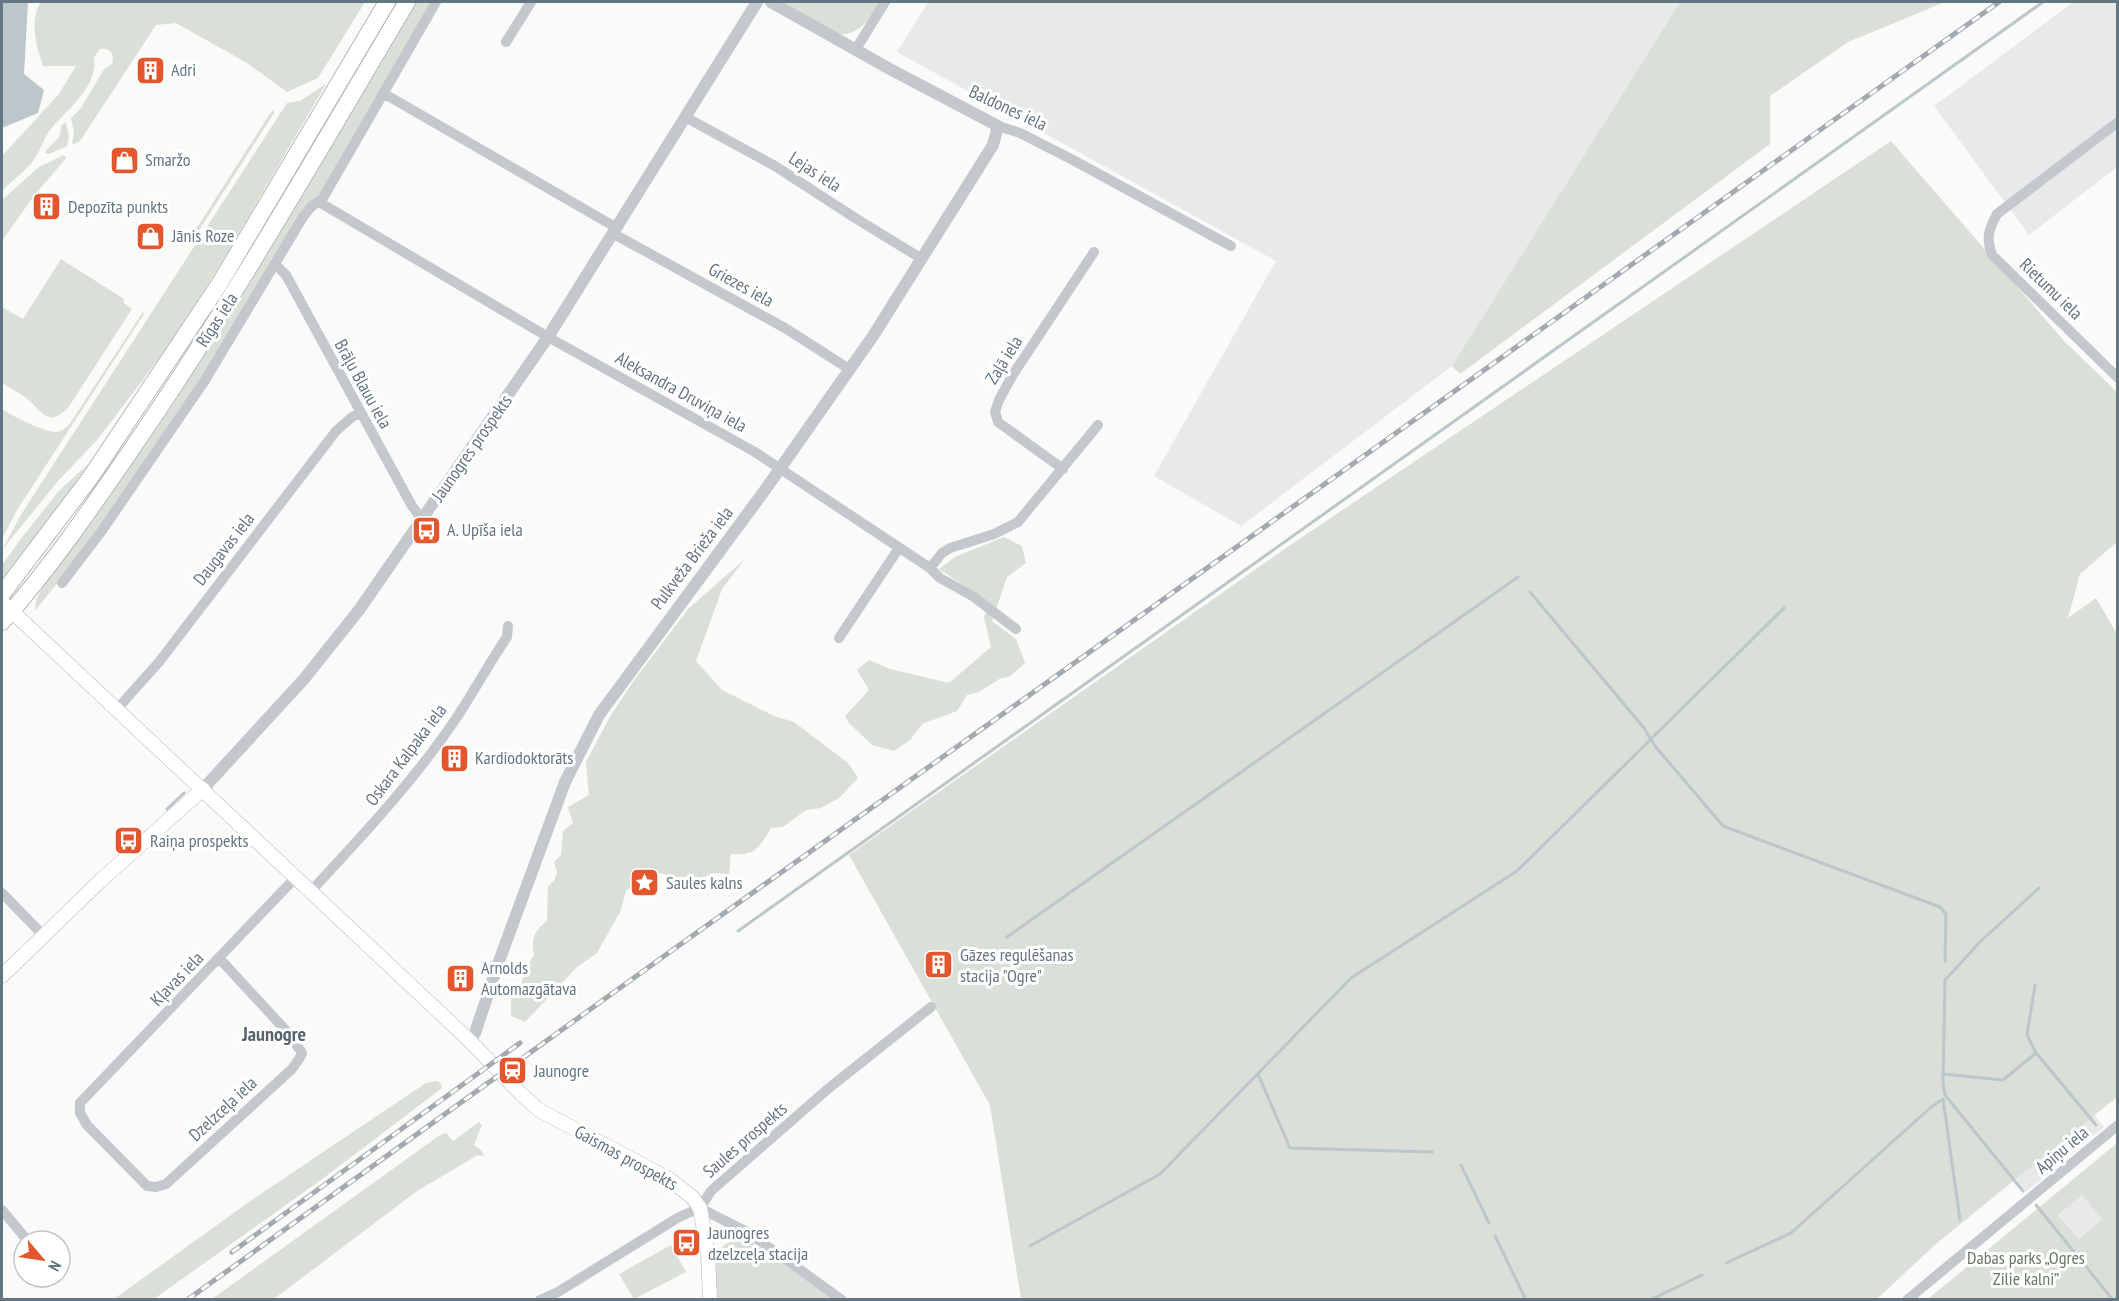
<svg xmlns="http://www.w3.org/2000/svg" width="2119" height="1301" font-family="'PT Sans Narrow',sans-serif">
<style>
.built{fill:#e8e9e9}
.green{fill:#dadfd7;fill-rule:evenodd}
.water{fill:#bbc7cb}
.lines{fill:none;stroke-linecap:round;stroke-linejoin:round}
.stream{stroke:#bbc7cb;stroke-width:3}
.secondary-casing{stroke:#b3babf;stroke-width:15}
.trunk-casing{stroke:#b4b9bd;stroke-width:18}
.minor{stroke:#c3c8cc;stroke-width:10}
.tertiary{stroke:#c3c8cc;stroke-width:12}
.secondary{stroke:#fff;stroke-width:14}
.trunk{stroke:#fff;stroke-width:16}
.rail-casing{stroke:#a2aab0;stroke-width:5}
.rail{stroke:#fff;stroke-width:3;stroke-dasharray:9;stroke-linecap:butt}
.labels{text-anchor:middle;stroke-width:6;stroke-linejoin:round;paint-order:stroke}
.poi-label{font-size:18px;fill:#657683;stroke:#fff;text-anchor:start}
.street-label{font-size:18px;fill:#657683;stroke:#fff}
.park-label{font-size:18px;fill:#687a64;stroke:#fff}
.neighbourhood-label{font-size:20px;font-weight:bold;fill:#57646e;stroke:#fff}
</style>
<rect width="100%" height="100%" fill="#fafaf8"/>
<path class="built" d="M928,2H1680L1452,366L1241,526L1154,476L1276,261L897,52Z
M2073,2H2117V167L2029,235L1934,106Z
M2047,1057L2104,1127L2026,1192L1969,1122Z
M2082,1194L2103,1219L2079,1239L2058,1215Z"/>
<path class="green" d="M41,2H365L318,78L287,92L247,63L176,23L156,25L80,141L72,145L74,133L71,118L81,108L104,69L112,64C115,55 111,47 100,49L94,57C98,88 68,108 50,130C44,138 41,149 35,158C26,171 12,180 2,191V156L59,94L76,66H43C36,46 29,21 41,2Z
M416,2H432L321,193L192,392L146,462L65,573L35,611L36,600L45,583C185,400 300,200 416,2Z
M784,2H880C869,20 858,38 834,34Z
M1680,2H1945L1848,42L1770,96V144L1460,374L1452,366Z
M326,84L222,262L170,344L98,439L58,481L2,550L22,513L287,103L300,101Z
M273,109L274,113L194,238L191,237Z
M66,122L69,137L67,146L49,154L45,153C51,142 62,141 61,126Z
M1891,141L2064,341L2117,392V542L2080,574L2068,618L2096,598L2117,634V1097L1937,1243L1877,1299H1021L990,1105L849,855L1286,548Z
M64,155L66,158L33,197L2,241V200L39,167Z
M61,259L124,299V303L132,309L68,408C49,426 44,415 30,401C22,394 11,389 2,383V307L23,319Z
M143,312L144,314L17,510L2,539V409C12,416 44,432 56,432C61,432 65,428 69,425Z
M89,463L65,497L2,579V565L20,540L58,492Z
M1004,537L1022,546L1026,563L1007,577L992,621L1016,639L1025,663L1009,677L1001,678L979,692L967,695L957,711L922,724L910,740L894,751L872,745L849,723L845,716L869,690L857,670L869,660L890,669L949,683L991,647L984,617L990,603L939,569L955,557Z
M744,560L722,589L696,661L722,690L774,716L794,722L848,763L858,778L839,798L821,808L806,810L783,827L771,828C759,848 755,856 731,854L729,874L712,873L698,881L679,883L664,874L654,872L645,883L626,890L621,910L597,953L577,967L525,1022L511,1016V999L521,986L525,970L534,955C531,939 534,931 547,921L548,886L554,881L557,872L554,862L561,855L563,831L573,823L568,807L589,795L586,762L611,715L635,679L689,608Z
M436,1081L441,1083L442,1088L325,1177L154,1299H114L256,1197L426,1083Z
M479,1122L482,1125L474,1145L482,1151L484,1156L478,1155L417,1191L274,1299H212L440,1135L446,1133L453,1141Z
M2117,1143V1299H1928ZM2082,1195L2102,1219L2079,1239L2058,1215Z
M739,1236L750,1241L835,1300H715L716,1261L723,1264L725,1262L717,1257L723,1246Z
M671,1245L686,1272L634,1299L619,1274Z"/>
<path class="water" d="M2,2H28L24,74L44,90L38,113L2,128Z"/>
<g class="lines">
<path class="stream" d="M1530,592L1644,728L1655,746L1723,826L1940,907L1946,914L1945,962
M167,809L184,793
M738,931L2043,2
M1007,937L1518,577
M2035,985L2027,1035L2036,1053L2096,1125
M1258,1074L1290,1148L1432,1152
M1943,1074L2003,1080L2036,1053
M1943,1099L1960,1220
M1461,1165L1489,1223
M2023,1191L1945,1095L1943,1083L1945,980L1980,942L2039,888
M2036,1205L2113,1300
M1495,1236L1526,1300
M1030,1246L1160,1174L1351,978L1517,871L1784,608
M1726,1263L1791,1233L1930,1108L1943,1099
M1650,1300L1702,1275"/>
<defs>
<path id="secondary" d="M2,602L470,1041L521,1094L539,1110L669,1179L692,1197L700,1208L708,1253L710,1300
M2,976L99,882L203,789"/>
<path id="trunk" d="M2,594L90,478L220,283L387,2
M2,622C53,565 96,501 140,437C236,296 320,148 407,2"/>
</defs>
<use href="#secondary" class="secondary-casing"/>
<use href="#trunk" class="trunk-casing"/>
<path class="minor" d="M506,42L531,2
M856,49L885,2
M383,93L617,228
M687,118L775,166L852,216L922,259
M2118,122L1997,214C1988,231 1986,237 1992,255L2118,378
M998,126L1020,133L1073,160L1231,246
M319,202L548,337L755,452L930,568L940,578L974,597L1016,629
M614,234L785,328L849,369
M275,264L286,275L412,506L422,519
M1063,469L998,422L995,412L999,400L1012,376L1094,252
M930,568L942,553L950,548L994,534L1018,522L1098,425
M62,583L101,532L204,382L303,217L311,207L323,198L436,2
M839,638L899,548
M117,709L159,662L336,431L352,417L360,413
M311,891C361,837 411,784 453,723C472,695 488,665 507,637L508,626
M2,893L43,935
M220,959L290,1035L302,1053L299,1059L292,1069L166,1184L156,1187L147,1186L87,1125L80,1113V1103L296,877
M700,1208L749,1233L842,1300
M2,1210L28,1241
M540,1300L558,1292L679,1217L700,1208L711,1191L829,1088L931,1007
M1907,1300L2118,1125"/>
<path class="tertiary" d="M203,789L304,679L359,610L548,337L757,2
M470,1041L475,1033L498,964L565,782L599,715L765,490L873,336L993,145L998,126L888,68L771,2"/>
<use href="#secondary" class="secondary"/>
<use href="#trunk" class="trunk"/>
<defs>
<path id="rail" d="M232,1252L520,1043
M187,1300L660,959L1999,2"/>
</defs>
<use href="#rail" class="rail-casing"/>
<use href="#rail" class="rail"/>
</g>
<defs>
<symbol id="building-square" viewBox="-11 -11 22 22"><rect x="-9" y="-9" width="18" height="18" rx="4" fill="#e4572e" stroke="#fff"/><path d="M-4-6H4V6H1V3H-1V6H-4ZM-2.5-4.3h1.7v1.8h-1.7ZM.8-4.3h1.7v1.8H.8ZM-2.5-1h1.7V.8h-1.7ZM.8-1h1.7V.8H.8Z" fill="#fff"/></symbol>
<symbol id="shop-square" viewBox="-11 -11 22 22"><rect x="-9" y="-9" width="18" height="18" rx="4" fill="#e4572e" stroke="#fff"/><path d="M-5-2.5h2.3a2.7 3.5 0 0 1 5.4 0H5L5.5 6h-11ZM-1.5-2.5h3a1.5 2.3 0 0 0-3 0Z" fill="#fff"/></symbol>
<symbol id="bus-square" viewBox="-11 -11 22 22"><rect x="-9" y="-9" width="18" height="18" rx="4" fill="#e4572e" stroke="#fff"/><path d="M-5-6H5V4H4V6H2V4H-2V6H-4V4H-5ZM-3.5-4V0h7V-4ZM-3.5 1.2v1.5H-2V1.2ZM2 1.2v1.5H3.5V1.2Z" fill="#fff"/></symbol>
<symbol id="sight-square" viewBox="-11 -11 22 22"><rect x="-9" y="-9" width="18" height="18" rx="4" fill="#e4572e" stroke="#fff"/><path d="M0-6L1.8-2.2L6-1.7L2.9 1.2L3.7 5.4L0 3.3L-3.7 5.4L-2.9 1.2L-6-1.7L-1.8-2.2Z" fill="#fff"/></symbol>
<symbol id="station-square" viewBox="-11 -11 22 22"><rect x="-9" y="-9" width="18" height="18" rx="4" fill="#e4572e" stroke="#fff"/><path d="M-3-6H3Q5-6 5-4V2Q5 4 3 4L4.5 6H3L1.5 4h-3L-3 6H-4.5L-3 4Q-5 4-5 2V-4Q-5-6-3-6ZM-3.5-4v3h7v-3ZM-3.5 1v1.5H-2V1ZM2 1v1.5H3.5V1Z" fill="#fff"/></symbol>
</defs>
<g fill-rule="evenodd">
<use href="#building-square" x="134" y="54" width="33" height="33"/>
<use href="#shop-square" x="108" y="144" width="33" height="33"/>
<use href="#building-square" x="30" y="190" width="33" height="33"/>
<use href="#shop-square" x="134" y="220" width="33" height="33"/>
<use href="#bus-square" x="410" y="514" width="33" height="33"/>
<use href="#building-square" x="438" y="742" width="33" height="33"/>
<use href="#bus-square" x="112" y="824" width="33" height="33"/>
<use href="#sight-square" x="628" y="866" width="33" height="33"/>
<use href="#building-square" x="922" y="948" width="33" height="33"/>
<use href="#building-square" x="444" y="962" width="33" height="33"/>
<use href="#station-square" x="496" y="1054" width="33" height="33"/>
<use href="#bus-square" x="670" y="1226" width="33" height="33"/>
</g>
<g class="labels">
<g class="poi-label">
<text x="171" y="76">Adri</text>
<text x="145" y="166">Smaržo</text>
<text x="68" y="213">Depozīta punkts</text>
<text x="172" y="242">Jānis Roze</text>
<text x="447" y="536">A. Upīša iela</text>
<text x="475" y="764">Kardiodoktorāts</text>
<text x="150" y="847">Raiņa prospekts</text>
<text x="666" y="889">Saules kalns</text>
<text x="960" y="961">Gāzes regulēšanas<tspan x="960" dy="21">stacija "Ogre"</tspan></text>
<text x="481" y="974">Arnolds<tspan x="481" dy="21">Automazgātava</tspan></text>
<text x="534" y="1077">Jaunogre</text>
<text x="708" y="1239">Jaunogres<tspan x="708" dy="21">dzelzceļa stacija</tspan></text>
</g>
<g class="street-label">
<text transform="translate(1008 108) rotate(25)" y="6">Baldones iela</text>
<text transform="translate(815 172) rotate(33)" y="6">Lejas iela</text>
<text transform="translate(741 285) rotate(29)" y="6">Griezes iela</text>
<text transform="translate(2051 289) rotate(44)" y="6">Rietumu iela</text>
<text transform="translate(217 320) rotate(-57)" y="6">Rīgas iela</text>
<text transform="translate(1004 360) rotate(-58)" y="6">Zaļā iela</text>
<text transform="translate(363 384) rotate(61)" y="6">Brāļu Blauu iela</text>
<text transform="translate(681 392) rotate(29)" y="6">Aleksandra Druviņa iela</text>
<text transform="translate(472 448) rotate(-55)" y="6">Jaunogres prospekts</text>
<text transform="translate(224 549) rotate(-52)" y="6">Daugavas iela</text>
<text transform="translate(692 558) rotate(-53)" y="6">Pulkveža Brieža iela</text>
<text transform="translate(406 755) rotate(-53)" y="6">Oskara Kalpaka iela</text>
<text transform="translate(177 979) rotate(-46)" y="6">Kļavas iela</text>
<text transform="translate(223 1109) rotate(-43)" y="6">Dzelzceļa iela</text>
<text transform="translate(745 1140) rotate(-41)" y="6">Saules prospekts</text>
<text transform="translate(2062 1150) rotate(-40)" y="6">Apiņu iela</text>
<text transform="translate(626 1158) rotate(29)" y="6">Gaismas prospekts</text>
</g>
<g class="park-label">
<text x="2026" y="1264">Dabas parks „Ogres<tspan x="2026" dy="21">Zilie kalni”</tspan></text>
</g>
<g class="neighbourhood-label">
<text x="274" y="1041">Jaunogre</text>
</g>
</g>
<rect width="2119" height="1301" fill="none" stroke="#657683" stroke-width="6"/>
<g transform="translate(42 1259) rotate(119)"><circle r="28" fill="#ffffff" stroke="#c1c8cd" stroke-width="1.5"/>
<path d="M0-4.5L10 22L0 15L-10 22Z" fill="#e4572e"/>
<text y="-9" font-size="16" font-weight="bold" text-anchor="middle" fill="#657683">N</text>
</g>
</svg>
